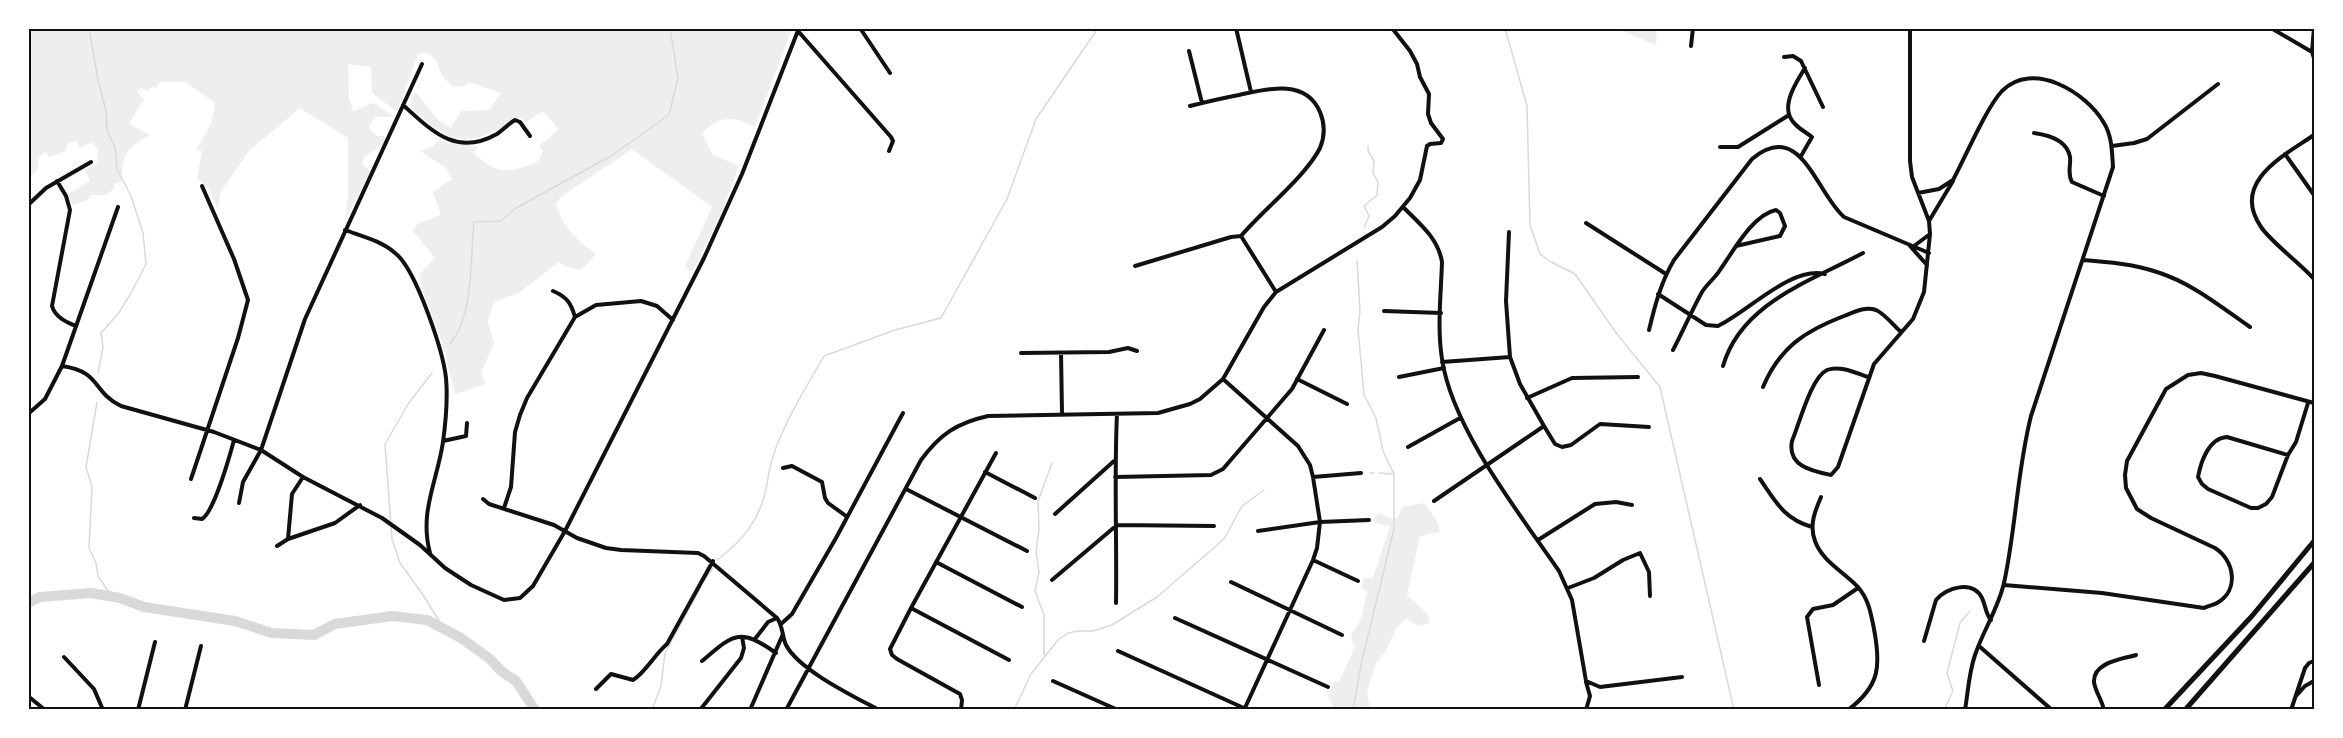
<svg xmlns="http://www.w3.org/2000/svg" width="2343" height="738" font-family="'DejaVu Sans',sans-serif">
<style>
.green{fill:#eee}
.lines{fill:none;stroke-linecap:round;stroke-linejoin:round}
.stream{stroke:#d9d9d9;stroke-width:1.5}
.river{stroke:#d9d9d9;stroke-width:10}
.minor{stroke:#111;stroke-width:4}
.primary{stroke:#111;stroke-width:5}
.neatline{fill:none;stroke:#111;stroke-width:2}
</style>
<rect width="100%" height="100%" fill="#fff"/>
<path class="green" d="M29,29H792L755,127C732,116 720,115 702,133L713,155L739,166L721,214L694,269L690,272L685,266L712,207L632,149L561,197L556,204C562,226 578,242 596,254L581,270L567,267L559,262L520,292L494,302L488,321L494,343L481,373L485,384L455,394L442,342L423,291L419,275L435,258L412,230L419,223L441,215L433,192L452,179L446,168L420,151L431,147L440,140C453,145 465,144 479,147L473,152C497,176 509,173 538,162L543,151L539,146L559,129L543,111L526,122L521,117C466,148 456,149 409,106L415,91L438,120L451,128L461,111L489,110L501,93L469,82L464,86L453,87L442,76L436,60L428,53L418,54L397,112L372,93L371,67L348,64L349,98L353,111L374,103L394,117H374L369,128L377,136H385L384,143L364,157L362,164L370,172L345,221L348,194V138L300,108L249,151L221,191L218,210L209,189L197,179L202,151L196,150L211,124L215,103L186,82H160L157,88L151,87L147,91L141,88L137,92L144,99L129,124L150,135C125,148 123,155 121,182L114,184V189L105,195H91L88,200L72,205L68,194L90,181L85,170L97,163L98,149L92,142L80,148L77,141L67,143L66,151L50,157L45,152L39,157L38,168L29,180Z
M1617,29H1657L1656,45Z
M1424,503L1437,521L1440,532L1420,536L1407,595L1428,615L1430,623L1418,626L1406,619L1397,627L1387,649L1376,663L1367,692L1370,709H1334L1328,696L1333,683L1339,682L1355,647L1351,638L1352,633L1361,620L1367,591L1361,588L1364,578H1373L1390,526L1372,522L1378,513L1393,519L1397,518L1403,507Z"/>
<g class="lines">
<path class="stream" d="M89,28L98,80L106,111L107,131L115,147L117,169L131,196L143,233L146,264L131,293L118,314L101,333L103,347L98,373
M1505,28L1527,106L1530,225L1540,254L1551,262L1575,274L1617,334L1660,387L1734,710
M1364,227L1369,216L1364,206L1377,195L1378,182L1373,173L1374,161L1368,151V146
M450,344C474,316 470,258 474,222L501,221L516,208L611,156L669,115L678,78L670,28
M432,373L408,404L385,444L392,539L400,563L423,595L443,627
M97,402L86,467L92,487L89,548L96,563L98,576L112,597
M1370,473H1374
M1379,473L1393,474
M717,560C741,542 758,522 765,493C768,481 769,468 773,456C785,421 805,389 824,356L895,330L941,318L1007,199L1036,119L1098,28
M703,582L713,568
M28,596L32,602
M1044,655V615L1035,591L1039,572L1036,551L1039,530L1038,501L1052,463
M652,710L661,686L665,653L701,587
M1014,710L1031,674L1058,640L1068,633L1078,631H1093L1112,625L1157,597L1224,539L1242,506L1264,490
M1353,710L1362,660L1394,529V474L1383,451L1376,418L1364,395L1358,329L1360,311L1357,261
M1944,710L1953,691L1947,673L1960,623L1970,611"/>
<path class="river" d="M28,603L40,597L91,593L120,598L144,607L235,621L272,633L314,635L335,624L392,616L427,620L461,638L490,659L501,671L516,681L535,710"/>
<path class="minor" d="M860,28L890,73
M1236,28L1251,92
M2271,28L2312,52
M2314,28L2312,52L2314,58
M798,31L891,137L893,141L889,151
M1691,46L1693,28
M1189,51L1202,103
M1784,57L1793,56L1801,61L1823,107
M403,105C432,131 456,157 497,134C503,130 508,124 515,120L520,122L530,136
M1190,106C1206,102 1223,98 1239,95C1266,89 1306,78 1320,112C1325,124 1325,136 1320,148C1306,176 1263,210 1241,236L1276,292
M2034,133C2049,135 2067,140 2070,157C2071,166 2067,173 2072,182L2104,196
M2314,135C2285,155 2230,182 2261,227C2272,243 2300,263 2314,279
M2112,146L2134,143L2147,139L2218,84
M1720,147H1738L1789,115
M2285,154L2314,195
M1801,156L1812,137C1804,131 1794,126 1790,117C1783,102 1797,81 1805,68
M57,181L66,196L70,210L52,306C55,317 66,322 76,326
M1918,193L1939,189L1953,180C1965,158 1986,108 2002,91C2033,60 2086,92 2104,123C2112,136 2112,152 2113,167L2031,416C2017,471 2016,528 2004,583C1998,609 1983,631 1975,655C1969,672 1968,692 1965,710
M28,205L46,188L91,162
M1403,207C1420,224 1438,238 1442,262C1441,294 1437,327 1442,359C1452,428 1519,513 1559,571L1572,600L1586,681L1600,687L1682,677
M1929,221L1953,181
M1586,223L1666,274
M345,230C361,236 382,241 395,253C416,269 443,351 446,378C448,400 446,420 443,442C437,482 419,512 430,553
M1910,246L1927,265
M1914,246L1930,234
M2083,260C2108,262 2133,264 2157,272C2192,283 2221,307 2250,327
M1135,266L1231,237L1241,236
M553,291C567,297 571,303 575,317
M1658,294L1706,325L1718,326C1749,311 1791,266 1825,274
M1384,311L1441,313
M1649,330C1655,305 1661,282 1674,260L1752,159C1801,118 1816,193 1844,217L1929,253
M1673,350C1683,331 1692,310 1702,292C1707,284 1715,278 1720,270C1733,252 1752,215 1776,210L1780,213L1785,226L1780,236L1736,246
M1021,353L1109,352L1128,348L1137,351
M1061,353L1062,413
M1442,362L1510,357
M62,366C102,372 91,391 121,406L214,432L261,450L303,477L382,518L420,545L445,568L471,585L504,600L520,598L533,586L565,531L704,258L742,174L799,28
M1723,366C1741,303 1811,281 1863,253
M1399,377L1444,368
M1868,377C1856,373 1840,365 1827,370C1811,377 1799,425 1792,441C1787,466 1812,471 1831,475L1838,467L1874,364L1913,319L1924,292L1930,234L1929,221L1912,177L1910,161V28
M1223,379L1298,446L1310,465L1313,477L1320,522L1317,548L1313,560L1244,710
M1297,379L1347,404
M1763,387C1780,347 1805,331 1844,316C1854,312 1865,306 1876,310C1885,314 1894,326 1901,332
M1527,398L1572,378L1638,377
M28,414L45,399L62,366L118,207
M1544,426L1555,444L1562,447L1571,445L1600,424L1649,427
M443,441L466,436L467,423
M1408,447L1460,418
M2288,455L2227,437C2209,438 2201,461 2198,477L2202,484L2208,489L2251,508H2258L2266,504L2272,497L2288,455L2296,442L2308,403
M783,468L792,466L822,482L825,498L828,503L846,516
M985,472L1035,498
M1115,477L1211,475L1223,469L1292,389L1324,330
M1313,477L1361,473
M191,479L238,338L248,300L234,259L202,186
M1760,479C1776,502 1784,519 1812,527
M906,489L1027,551
M1821,497C1815,511 1809,525 1815,541C1822,561 1844,572 1858,587C1869,600 1871,614 1874,629C1881,666 1880,686 1848,710
M483,499L489,504L554,525L577,538L606,548L621,550L698,553L704,556L777,618C783,626 782,636 786,645C799,670 853,696 879,710
M1434,501L1544,426L1520,384L1510,357L1506,301L1509,232
M239,503L243,482L261,450L305,319L422,64
M504,508L511,487L515,432L520,415L527,398L575,317L596,305L641,301L657,306L673,320
M1055,514L1114,461
M194,518L202,519C214,512 230,455 234,440
M1258,531L1320,522L1369,520
M288,539L292,494L303,477
M1538,540L1595,504L1616,502L1632,505
M277,546L288,539L335,523L360,505
M1313,560L1358,581
M936,562L1022,607
M1052,580L1117,525L1214,526
M1231,582L1342,635
M2004,585L2102,593L2204,608C2208,606 2214,605 2217,603C2240,590 2234,560 2215,548L2151,518L2137,509L2126,488L2125,475L2127,461L2166,389L2188,375L2201,373L2215,376L2314,403
M1568,588L1594,578L1623,560L1640,553L1649,572L1650,596
M1116,603C1117,540 1114,477 1117,414
M911,608L1009,660
M1175,618L1328,687
M781,624L792,614L836,538L903,413
M755,639L768,622L777,618
M1924,641L1936,600C1946,587 1973,580 1982,598C1986,606 1985,613 1991,620
M1979,646L2052,710
M1118,651L1246,709
M64,657L94,689L103,710
M702,661C734,634 739,627 776,653
M1053,681L1118,710
M1819,685L1807,617L1813,609L1833,605L1858,588
M596,689L611,674L633,680C645,673 655,654 667,644L713,561
M28,696L45,710
M2296,696L2305,686L2314,681
M138,710L155,642
M185,710L201,646
M700,710L741,658L744,648L742,637
M750,710L783,634
M786,710L921,460C940,434 957,423 988,416L1158,413L1190,404L1200,399L1223,379L1264,307L1276,292L1382,227L1395,216L1410,198L1420,180L1427,146L1430,144L1441,143L1443,139L1431,123L1428,114L1429,94L1420,77L1417,64L1410,51L1392,28
M961,710L962,700L960,694L897,659L892,655L890,649L911,608L996,453
M1586,710L1590,696L1586,682
M2104,710C2102,700 2095,691 2094,682C2093,662 2123,659 2136,655
M2291,710L2305,668L2309,663L2314,661"/>
<path class="primary" d="M2164,710L2252,616L2314,541
M2185,710L2314,563"/>
</g>
<rect width="2343" height="738" fill="none" stroke="#ffffff" stroke-width="60"/>
<rect x="30" y="30" width="2283" height="678" class="neatline"/>
</svg>
